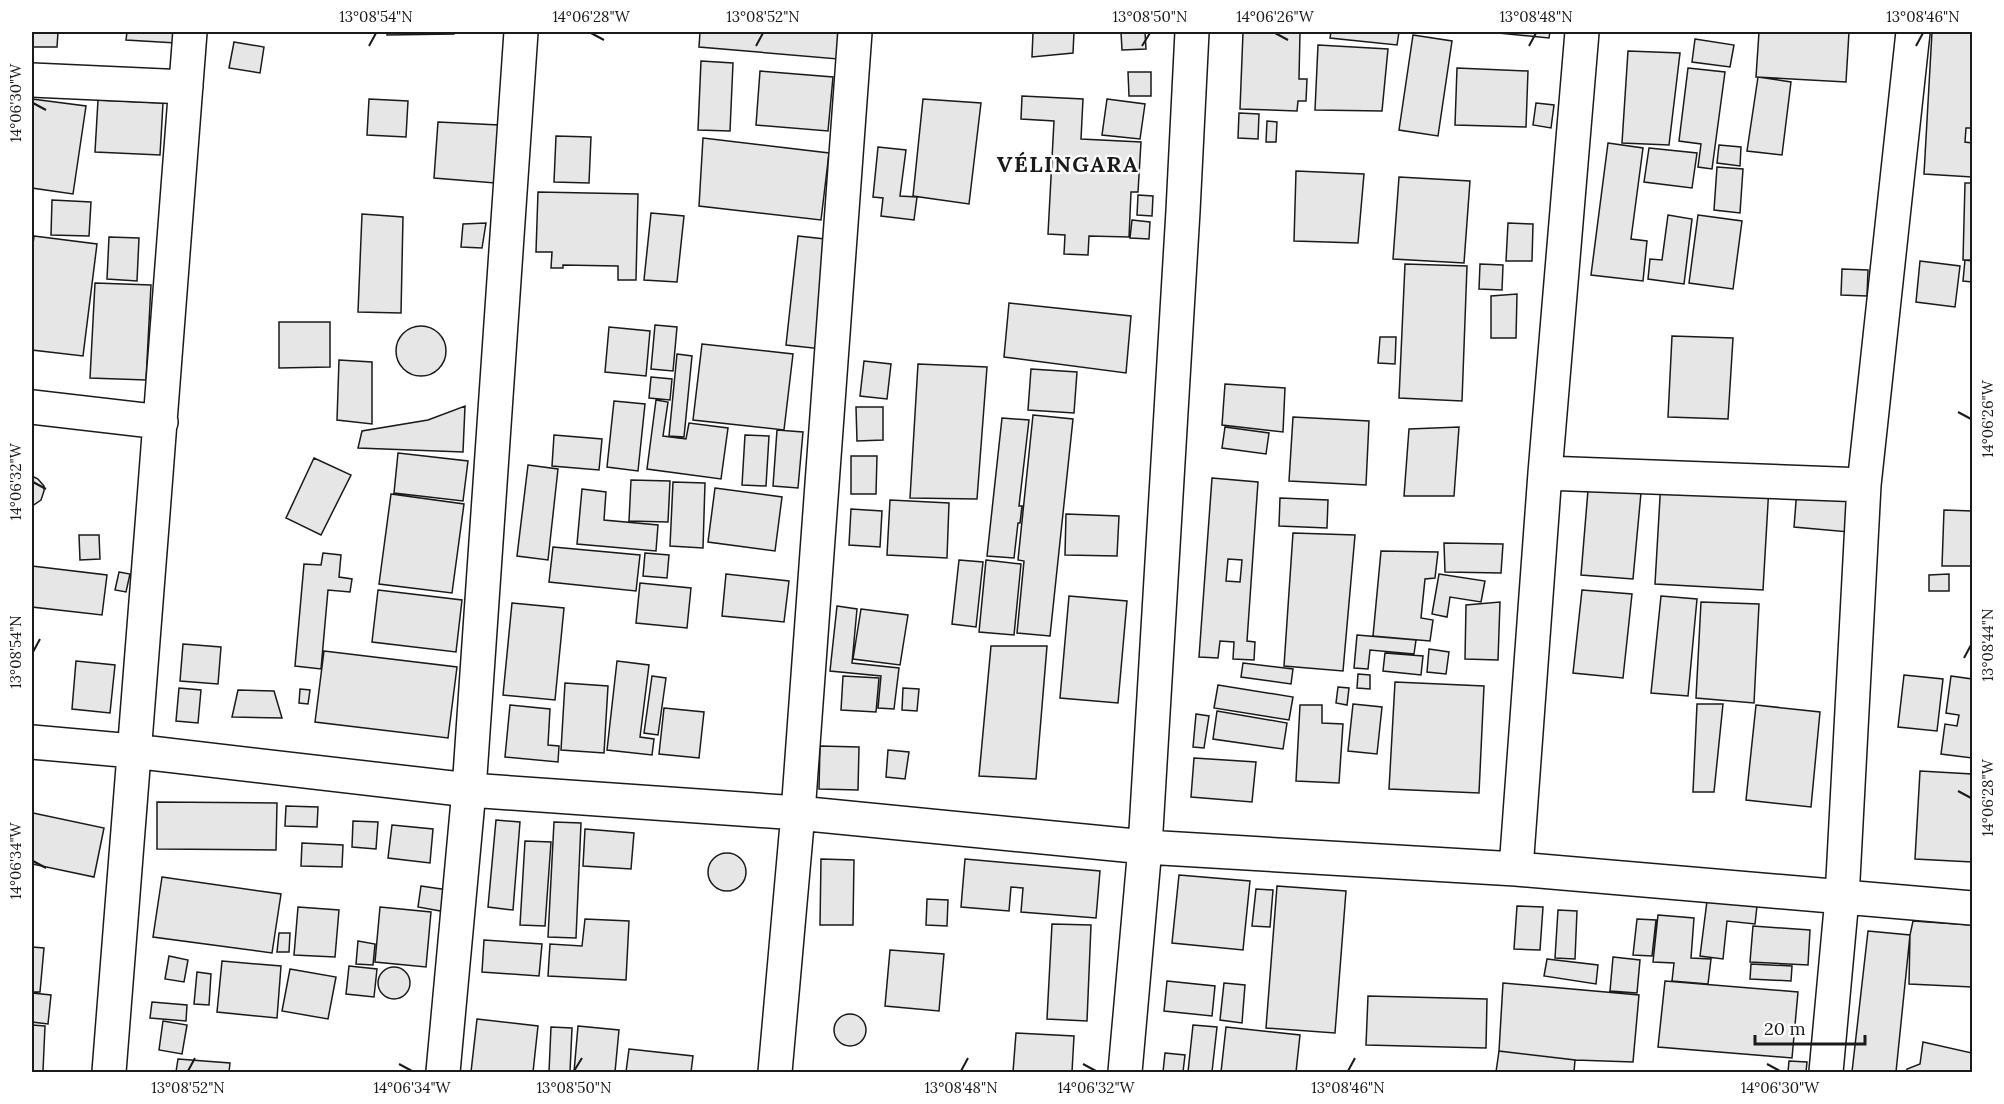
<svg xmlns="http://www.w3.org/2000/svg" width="2004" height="1104" font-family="Lora,serif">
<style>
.building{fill:#e6e6e6;stroke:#1a1a1a;stroke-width:1.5;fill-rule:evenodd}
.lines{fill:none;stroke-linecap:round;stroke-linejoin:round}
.minor-casing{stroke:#1a1a1a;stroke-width:36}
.minor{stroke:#fff;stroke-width:33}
.ticks{fill:none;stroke:#1a1a1a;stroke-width:2}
.labels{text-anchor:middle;stroke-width:4.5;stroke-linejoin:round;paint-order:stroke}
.district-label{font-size:22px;font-weight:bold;letter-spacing:1.5px;fill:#1a1a1a;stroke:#fff}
.neatline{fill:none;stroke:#1a1a1a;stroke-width:2}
.ticks-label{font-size:15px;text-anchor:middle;fill:#1a1a1a}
</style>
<rect width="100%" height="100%" fill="#fff"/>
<path class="building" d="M32,32H58L57,47H32Z
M127,32H177L176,43L126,40Z
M387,32H454V34L387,35Z
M700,32H839L838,59L699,47Z
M1033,32H1074L1073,53L1032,57Z
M1121,32H1145L1146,49L1122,50Z
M1243,32H1300L1299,79H1307L1306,101H1298L1297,111L1240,109Z
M1331,32H1399L1397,45L1330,38Z
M1488,32H1550L1549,38Z
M1759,32H1849L1846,82L1756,77Z
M1932,32H1972V128H1966L1965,142L1972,143V177L1924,174Z
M1413,35L1452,41L1438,136L1399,130Z
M1695,39L1734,45L1730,67L1692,62Z
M234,42L264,47L260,73L229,68Z
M1318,45L1388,49L1382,111L1315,110Z
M1628,51L1680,53L1669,145L1622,143Z
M701,61L733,63L730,131L698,130Z
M1457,68L1528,71L1526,127L1455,125Z
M1688,68L1725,72L1712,169L1698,167L1701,144L1679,141Z
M760,71L833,77L828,131L756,125Z
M1128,72H1151V96H1129Z
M1758,77L1791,82L1782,155L1747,151Z
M1022,96L1083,99L1081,139L1141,142L1138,192H1131L1129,237L1089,236L1088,255L1064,254L1065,235L1048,234L1054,121L1021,119Z
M32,99L86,106L73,194L32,188Z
M369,99L408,101L406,137L367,135Z
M923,99L981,103L969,204L913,196Z
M1107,99L1145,104L1140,139L1102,135Z
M98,100L163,103L160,155L95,152Z
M1536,103L1554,105L1551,128L1533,125Z
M1239,113L1259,114L1258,139L1238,138Z
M1267,121L1277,122L1276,142H1266Z
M438,122L499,125L495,183L434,178Z
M556,136L591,137L589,183L554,182Z
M703,138L829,153L821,220L699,206Z
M1608,143L1643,148L1631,239L1647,241L1643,281L1591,275Z
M1719,145L1741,147L1740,166L1717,163Z
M878,147L906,150L900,196L917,197L914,220L881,216L883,198L873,197Z
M1649,148L1697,153L1692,188L1644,182Z
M1717,167L1743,169L1740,213L1714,210Z
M1296,171L1364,174L1358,243L1294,241Z
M1399,177L1470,181L1464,263L1393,259Z
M1965,183H1972V260H1963Z
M538,192L638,194L636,280H618V266L563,265V268H551L552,252H536Z
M1138,195L1153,196L1152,216L1137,215Z
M52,200L91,202L89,236L51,235Z
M651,213L684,216L677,282L644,280Z
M362,214L403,217L401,313L358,312Z
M1668,215L1692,219L1684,284L1648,279L1650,259L1662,260Z
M1698,215L1742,221L1733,289L1689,283Z
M1132,220L1150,222L1149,239L1130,238Z
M486,223L482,248L461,247L463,224Z
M1508,223L1533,224L1532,261H1506Z
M34,236L97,244L83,356L32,350V252Z
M798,236L834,240L822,349L786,345Z
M109,237L139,238L137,281L107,279Z
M1965,260L1972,261V282L1963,281Z
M1920,261L1960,266L1955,307L1916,302Z
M1405,264L1467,266L1462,401L1399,398Z
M1480,264L1503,265L1502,290L1479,289Z
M1842,269L1868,270L1867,296L1841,295Z
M95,283L151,285L146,380L90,378Z
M1517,294L1516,338H1491V296Z
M1009,303L1131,316L1126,373L1004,357Z
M279,322H330V367L279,368Z
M655,325L677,327L673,371L651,369Z
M396 351a25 25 0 1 1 50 0a25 25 0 1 1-50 0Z
M609,327L650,331L646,376L605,372Z
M1672,336L1733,338L1728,419L1668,417Z
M1380,337H1396L1395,364L1378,363Z
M702,344L793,354L784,430L693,420Z
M677,354L692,356L684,437L669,436Z
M339,360L372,362V424L337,420Z
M864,361L891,364L887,399L860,396Z
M918,364L987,367L977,499L910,498Z
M1031,369L1077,372L1074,413L1028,410Z
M651,377L672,379L670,400L649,398Z
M1225,384L1285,388L1283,432L1222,425Z
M656,400L668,402L663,436L686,439L689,423L728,428L721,479L647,469Z
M614,401L645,404L638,471L607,467Z
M465,406L463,452L358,448L362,431L428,420Z
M856,407H883V440L857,441Z
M1033,415L1073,419L1050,636L1017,633L1024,561L1018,560Z
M1293,417L1369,421L1366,485L1289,481Z
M1002,418L1029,420L1019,506H1022L1020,523H1018L1014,558L987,556Z
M1225,427L1269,433L1266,454L1222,448Z
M1459,427L1454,496H1404L1409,429Z
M777,430L803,432L798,488L773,486Z
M554,435L602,439L599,470L552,466Z
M745,435L769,436L766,486L742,485Z
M398,453L468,461L463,501L394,493Z
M851,456H877L876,494H851Z
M314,458L351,475L321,535L286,518Z
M528,465L558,469L548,560L517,556Z
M32,476L38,479L44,486V491L41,500L32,506Z
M1212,478L1258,482L1247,641L1255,642L1254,660L1233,659L1234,642L1220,641L1218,658L1199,657ZM1228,559L1242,560L1240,582L1226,581Z
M1589,478L1642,482L1633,579L1581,575Z
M631,480L670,481L668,522L629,521Z
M1661,480L1769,486L1763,590L1655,584Z
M673,482L705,483L703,548L670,546Z
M715,488L782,497L775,551L708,542Z
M582,489L606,492L604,520L658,525L656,551L577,544Z
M1797,489L1853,494L1849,532L1794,527Z
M391,494L464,504L452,593L379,584Z
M1280,498L1328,500L1327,528L1279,526Z
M890,500L949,503L947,558L887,555Z
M851,509L882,511L880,547L849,545Z
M1944,510L1972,511V566H1942Z
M1066,514L1119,516L1117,556L1065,555Z
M1293,533L1355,535L1343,671L1284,666Z
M79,535H99L100,559L80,560Z
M1444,543L1503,544L1501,573L1445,572Z
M553,547L640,555L636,591L549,582Z
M1381,551L1438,552L1435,578L1425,579L1421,618L1433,620L1430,641L1373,636Z
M323,553L341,555L339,577L352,579L350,592L328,590L321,669L295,666L304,564L321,565Z
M645,553L669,555L667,578L643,576Z
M959,560L983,562L976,627L952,624Z
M986,560L1021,564L1014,635L979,632Z
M32,566L107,575L102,615L32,607Z
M119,572L130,574L126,592L115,590Z
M726,574L789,581L784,622L722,616Z
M1439,574L1485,581L1481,602L1450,597L1447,617L1432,614Z
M1949,574V591H1929V575Z
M640,583L691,588L687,628L636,623Z
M378,590L462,600L456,652L372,642Z
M1582,590L1632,594L1623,678L1573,673Z
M1069,596L1127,601L1118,703L1060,698Z
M1661,596L1697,599L1688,696L1651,693Z
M1500,602L1498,660L1465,659L1466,605Z
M1701,602L1759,604L1754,703L1696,698Z
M512,603L564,608L555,700L503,695Z
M837,606L857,609L852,663L899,668L894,709L878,708L881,676L830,671Z
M861,609L908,615L900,665L853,659Z
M1357,635L1416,640L1414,654L1370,650L1368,669L1354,668Z
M183,644L221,647L218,684L180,681Z
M991,646H1047L1036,779L979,776Z
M1429,649L1449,652L1446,674L1427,672Z
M324,651L457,667L448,738L315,722Z
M1385,653L1423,656L1421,675L1383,671Z
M76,661L115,665L110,713L72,709Z
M617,661L649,665L640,737L654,739L652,755L607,750Z
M1243,663L1293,669L1291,684L1241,677Z
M1358,674L1370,675V689L1357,688Z
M1904,675L1943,679L1937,731L1898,727Z
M652,676L666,678L658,735L644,733Z
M843,676L879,678L876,712L841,710Z
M1951,676L1972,679V758L1941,754L1945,724L1957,726L1959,715L1946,713Z
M1395,682L1484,686L1479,793L1389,789Z
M565,683L608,686L604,753L561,750Z
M1218,685L1293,697L1289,720L1214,708Z
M1338,687L1349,688L1347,705L1336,703Z
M179,688L201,690L198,723L176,721Z
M903,688L919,689L917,711L902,710Z
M300,689L310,690L308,704L299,703Z
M238,690L274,691L282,718L232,717Z
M1353,704L1382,707L1377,754L1348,751Z
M1697,704H1723L1714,792H1693Z
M510,705L550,709L548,745L559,746L558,762L505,757Z
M1300,705H1322V723L1343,724L1339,783L1296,781Z
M1756,705L1820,712L1811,807L1746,800Z
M664,708L704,712L699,758L659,754Z
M1217,711L1287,723L1283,749L1213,739Z
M1196,714L1209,716L1204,748L1193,747Z
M820,746L859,747L858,790L819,789Z
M888,750L909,752L905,779L886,777Z
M1194,758L1256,762L1252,802L1191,797Z
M1920,771L1972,774V862L1915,859Z
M157,802L277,803L276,850L157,849Z
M286,806L318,807L317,827L285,826Z
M33,813L104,828L94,877L32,864Z
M496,820L520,822L513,910L488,907Z
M353,821L378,822L376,849L352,847Z
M554,822L581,823L576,938L548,937Z
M392,825L433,829L430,863L388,858Z
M585,829L634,833L631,869L583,866Z
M525,841L551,842L545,926L520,925Z
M302,843L343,845L342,867L301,866Z
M708 872a19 19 0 1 1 38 0a19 19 0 1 1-38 0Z
M821,859L854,860L853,925H820Z
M965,859L1100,871L1096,918L1021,912L1023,888L1011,887L1009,911L961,907Z
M1179,875L1250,881L1243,950L1172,943Z
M162,877L281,894L272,953L153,937Z
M421,886L448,890L446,912L418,907Z
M1277,886L1346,891L1335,1033L1266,1028Z
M1256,889L1273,890L1270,927L1252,926Z
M927,899L948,900L947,926L926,925Z
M1707,901L1757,906L1755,924L1727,921L1723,959L1700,956Z
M1517,906L1543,907L1540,950L1514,949Z
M298,907L339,910L335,957L294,955Z
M380,907L431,912L426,967L375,962Z
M1558,910L1577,911L1575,959L1555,958Z
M1658,915L1694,918L1691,958L1711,959L1708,984L1672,981L1674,963L1653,962Z
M585,919L629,921L626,980L548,976L550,944L582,946Z
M1637,919L1656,920L1652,956L1633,955Z
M1913,921L1972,925V987L1909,984L1910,935Z
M1052,924L1091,925L1087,1021L1047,1019Z
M1753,926L1810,930L1808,965L1750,962Z
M1868,931L1910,935L1896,1072H1852Z
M279,933H290L289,952H277Z
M484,940L542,944L539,976L482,972Z
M358,941L375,944L373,965L356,964Z
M32,947L44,948L40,992H32Z
M890,950L944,954L939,1011L885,1006Z
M169,956L188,960L184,982L165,979Z
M1613,957L1640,960L1637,993L1610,991Z
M1547,959L1598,965L1596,984L1544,976Z
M222,961L281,966L277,1018L217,1012Z
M1751,964L1792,966L1791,981L1750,979Z
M349,966L377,969L374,997L346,994Z
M378 983a16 16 0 1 1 32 0a16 16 0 1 1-32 0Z
M290,969L336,977L328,1019L282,1011Z
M197,972L211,974L209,1005L194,1004Z
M1167,981L1215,986L1212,1016L1164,1011Z
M1665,981L1798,992L1792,1058L1658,1047Z
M1224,983L1245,985L1242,1023L1220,1020Z
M1503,983L1639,995L1633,1062L1575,1060L1499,1051Z
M32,993L51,995L48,1024L32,1022Z
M1368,996L1487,999L1486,1048L1366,1045Z
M152,1002L187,1005L186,1021L150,1018Z
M834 1030a16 16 0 1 1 32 0a16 16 0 1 1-32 0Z
M477,1019L538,1026L533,1072H471Z
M163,1021L187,1025L182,1054L159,1050Z
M32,1025L45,1026L43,1071L62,1072H32Z
M1193,1025L1217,1027L1212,1072H1188Z
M578,1026L619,1030L615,1072H574Z
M551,1027L572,1028L570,1072H549Z
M1226,1027L1300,1035L1296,1072H1221Z
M1016,1033L1074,1036L1072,1072H1013Z
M1923,1042L1972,1053V1072H1906L1907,1069L1920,1064Z
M629,1049L693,1056L691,1072H626Z
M1499,1051L1575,1060L1574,1072H1496Z
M1165,1053L1185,1055L1183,1072H1163Z
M178,1059L230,1063L229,1072H176Z
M1789,1061L1807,1062L1806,1072H1788Z"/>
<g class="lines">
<defs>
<path id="minor" d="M32,80L186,87
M32,407L161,422
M1545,473L1864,485
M32,742L133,751L469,790L798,813L1145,847L1516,869L1972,908
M1516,869L1545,473L1582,32
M109,1072C135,725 165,379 190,32
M443,1072L469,790L521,32
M775,1072L798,813L855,32
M1125,1072L1145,847L1183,211L1192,32
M1826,1072L1842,898L1864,485L1913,32"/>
</defs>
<use href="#minor" class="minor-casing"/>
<use href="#minor" class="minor"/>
</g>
<path class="ticks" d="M591,33L604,40M1275,33L1288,40M369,46L376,33M756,46L763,33M1142,46L1150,33M1529,46L1536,33M1916,46L1923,33M33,103L46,110M1958,412L1971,419M33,482L46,489M33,652L40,639M1964,658L1971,645M1958,791L1971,798M33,861L46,868M399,1064L412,1071M1083,1064L1096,1071M1767,1064L1780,1071M188,1071L195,1058M574,1071L582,1058M961,1071L968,1058M1348,1071L1355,1058"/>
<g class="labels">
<g class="district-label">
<text x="1068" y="172">VÉLINGARA</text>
</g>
</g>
<rect width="2004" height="1104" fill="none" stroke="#ffffff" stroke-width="66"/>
<path d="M1755 1035v9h110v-9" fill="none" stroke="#1a1a1a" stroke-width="3"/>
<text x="1764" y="1035" font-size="18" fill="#1a1a1a" stroke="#ffffff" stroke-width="4.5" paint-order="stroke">20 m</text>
<rect x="33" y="33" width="1938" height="1038" class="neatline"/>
<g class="ticks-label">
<text x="376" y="22">13°08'54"N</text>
<text x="591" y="22">14°06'28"W</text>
<text x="763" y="22">13°08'52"N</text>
<text x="1150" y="22">13°08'50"N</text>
<text x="1275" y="22">14°06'26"W</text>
<text x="1536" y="22">13°08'48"N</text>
<text x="1923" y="22">13°08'46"N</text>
<text transform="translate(16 103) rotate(-90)" y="5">14°06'30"W</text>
<text transform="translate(1988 419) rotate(-90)" y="5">14°06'26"W</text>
<text transform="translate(16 482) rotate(-90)" y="5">14°06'32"W</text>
<text transform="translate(1988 645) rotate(-90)" y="5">13°08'44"N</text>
<text transform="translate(16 652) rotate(-90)" y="5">13°08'54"N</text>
<text transform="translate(1988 798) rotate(-90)" y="5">14°06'28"W</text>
<text transform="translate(16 861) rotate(-90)" y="5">14°06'34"W</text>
<text x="188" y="1093">13°08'52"N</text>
<text x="412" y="1093">14°06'34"W</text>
<text x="574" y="1093">13°08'50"N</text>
<text x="961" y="1093">13°08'48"N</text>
<text x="1096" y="1093">14°06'32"W</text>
<text x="1348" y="1093">13°08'46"N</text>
<text x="1780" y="1093">14°06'30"W</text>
</g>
</svg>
